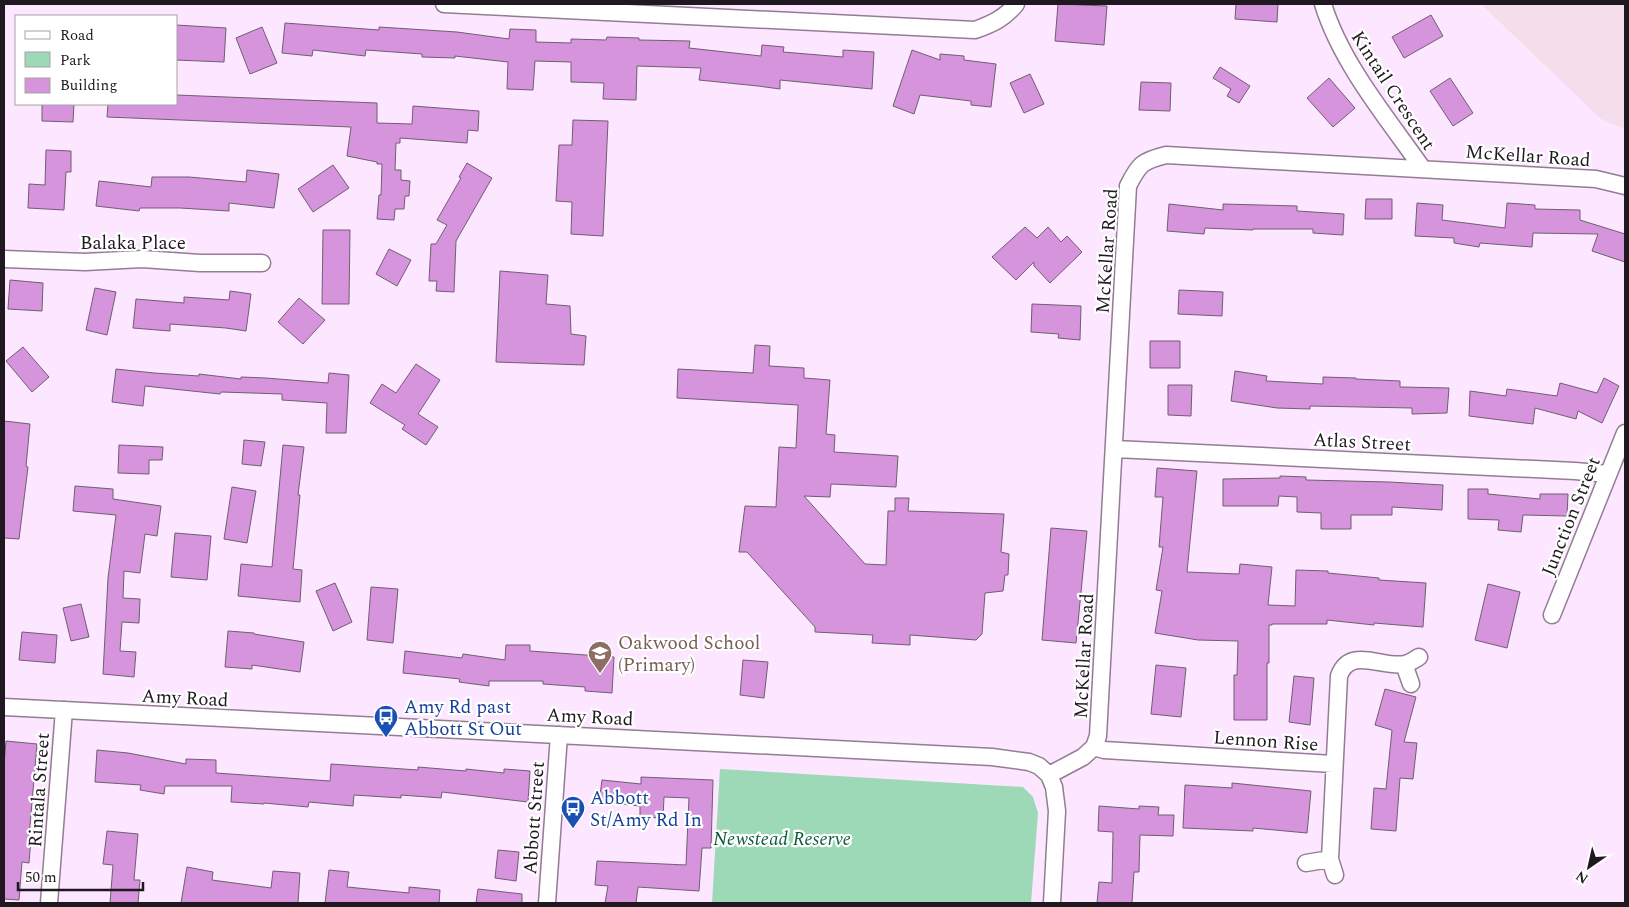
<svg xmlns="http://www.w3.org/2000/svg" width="1629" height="907" font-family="Spectral,serif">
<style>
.commercial{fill:#f4deeb}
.green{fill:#9dd9b6}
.building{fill:#d594db;stroke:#715d72}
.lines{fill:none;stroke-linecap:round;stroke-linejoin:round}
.minor-casing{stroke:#927d93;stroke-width:19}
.minor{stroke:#fff;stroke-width:16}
.labels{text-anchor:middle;stroke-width:4.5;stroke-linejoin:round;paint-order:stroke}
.street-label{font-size:19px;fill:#201821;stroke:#fff}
.education-label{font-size:19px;fill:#785e54;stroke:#fff;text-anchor:start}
.transit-label{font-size:19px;fill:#164399;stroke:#fff;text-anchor:start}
.park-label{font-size:19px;font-style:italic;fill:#0b5b39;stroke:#fff}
</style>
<rect width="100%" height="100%" fill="#fde6ff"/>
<path class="commercial" d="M1481,4H1625V129L1601,119Z"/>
<path class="green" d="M720,769L1023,787L1033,797L1038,813L1031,903H712Z"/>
<path class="building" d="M1058,4L1107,6L1104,45L1055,41Z
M1236,4H1278L1277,22L1235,19Z
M1431,15L1443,36L1404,58L1392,37Z
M285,23L379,30V27L457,32L509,39L510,29L536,30V42L571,43V39L606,40L607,37L639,38V40L690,41L689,48L761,56L762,45L784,47L783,52L843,57V50L874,52L872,89L780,80V89L758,86L699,80L701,68L637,66L636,100L603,99L604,83L571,82V62L535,61L533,90L507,89L508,62L455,56V58L422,57V54L366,50L365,56L313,50L312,56L282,53Z
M176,25L226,28L224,62L176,60Z
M262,27L277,63L250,74L236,38Z
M912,50L940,60V54L964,56V60L996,64L991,107L971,105V101L920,95L914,114L893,106Z
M1220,67L1250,86L1239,103L1227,96L1231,89L1213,78Z
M1030,74L1044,104L1024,113L1010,83Z
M1329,78L1355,108L1333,127L1307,98Z
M1450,78L1473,113L1453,126L1430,91Z
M1141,82L1171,83L1170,111L1139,110Z
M176,95L377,103V123L412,124L413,106L479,111L478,131L468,130L467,143L400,138V143H396L395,170H401V180L410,181L409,196H405L404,209H395L394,220L377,219L379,195H381L382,164H377V162L347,156L351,127L107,117L108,104H176Z
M42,104H74L73,122L42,121Z
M573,120L608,121L603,236L571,234L572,202L556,201L559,145H572Z
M46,150L71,151V172H66L64,210L28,208L29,184L45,185Z
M467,163L492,178L456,241L454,292L436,291L437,281H429L431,244H436L447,225L437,220L461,178L459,177Z
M333,165L349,188L313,212L298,189Z
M247,170L279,174L274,208L229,203V211L180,208H140L139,211L96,206L99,181L151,187L152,177H189L246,182Z
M1366,199H1392V219H1365Z
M1417,203L1443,205L1442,220L1505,228L1507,203L1535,205V209L1580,210V220L1625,234V262L1592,251L1598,234L1533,233L1532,247L1480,243L1479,247L1454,243V238L1415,236Z
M1169,204L1223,210V204L1297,206V211L1344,214L1343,235L1313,233V229H1253V230L1205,228L1204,234L1167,231Z
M1025,227L1037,238L1048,227L1061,242L1067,236L1082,252L1050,283L1034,266V262L1016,280L992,257Z
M323,230H350L349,304H322Z
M389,249L411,260L397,286L376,274Z
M500,271L548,275L546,304L570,306L571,334L586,336L584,365L496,362Z
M10,280L43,283L42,311L8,309Z
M95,288L116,292L107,335L86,330Z
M1179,290L1223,292L1222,316L1178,314Z
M230,291L251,294L246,331L226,328L170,324V331L133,328L136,299L184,303V297L229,300Z
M299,298L325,320L303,344L278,322Z
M1032,304L1081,306L1080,340L1058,338L1059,334L1031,332Z
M1150,341H1180V368H1150Z
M755,345L770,346L769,366L804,368V378L830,380L826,434L835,435L834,452L898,456L896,487L831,484L830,497L804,496L865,564L886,565L888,511H895V498H909L908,511L1004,514L1001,552L1009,554L1008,575H1005L1003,591L985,593L982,634L976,640L910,635V645L872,643L873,635L815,632V627L747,552H739L745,506L776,507L779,447L796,448L798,405L677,398L678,369L753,373Z
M23,347L49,377L32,392L6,361Z
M416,364L440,380L418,414L438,427L426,445L402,429L405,425L370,403L382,384L396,393Z
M116,369L154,373L199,376V374L241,379V377L266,378L328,383L329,373L349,375L346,433H326L327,403L282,400V394L221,392L220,394L145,386L143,406L112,402Z
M1235,371L1267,376L1266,381L1323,384V377L1356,378V379L1400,381V387L1449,388L1447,413L1412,414V408L1310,406V409L1277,408L1231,401Z
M1604,378L1619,386L1602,423L1578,411L1576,419L1535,408L1533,424L1469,416L1470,391L1506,396L1507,389L1557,396L1560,383L1597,393Z
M1168,385H1192L1191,416L1168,415Z
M4,421L30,424L26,466L28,467L19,539L4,538Z
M244,440L265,442L261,466L242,464Z
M119,445L163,447L162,460H149V474L118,473Z
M283,445L304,447L298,495H300L293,569L302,570L300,602L238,596L241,564L272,567Z
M1157,468L1197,471L1187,572L1239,574L1240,564L1272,567L1268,605L1295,606L1296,570L1328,571V573L1379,578V580L1426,583L1423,627L1374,623V625L1327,620V624H1272V625H1269V663H1267V720H1234V675H1237L1238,641L1198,640L1155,633L1162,591L1156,590L1163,547H1159L1163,497H1155Z
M1280,476L1306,477V480L1389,482L1443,485L1442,510L1392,507V515H1351V529H1321V513L1297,512V497L1279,496L1278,506H1223V479L1280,478Z
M75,486L113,489V499L161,506L157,536L145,534L140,573L124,571L123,598L140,599L139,623L122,622L120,651L136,652L134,677L103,674L108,578L116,515L73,511Z
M232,487L256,491L247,543L224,539Z
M1468,489H1488V494L1540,499V494H1568L1567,516L1523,515L1521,532L1498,530L1499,520L1468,519Z
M1051,528L1087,531L1076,643L1042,640Z
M175,533L211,536L207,580L171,577Z
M335,583L352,622L333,631L316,591Z
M1488,584L1520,592L1507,648L1475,640Z
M371,587L398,589L393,643L367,640Z
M81,604L89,637L71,641L63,608Z
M228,631L254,633V634L304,642L300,672L252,665V669L225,667Z
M22,632L57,635L55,663L19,660Z
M506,645H530V651L614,657L612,693L585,691V687L543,684V681H489V686L459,682L460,679L403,673L405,651L462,658L463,654L505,660Z
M743,660L768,662L764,698L740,695Z
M1156,665L1186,668L1181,717L1151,714Z
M1294,676L1314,678L1310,725L1289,722Z
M1385,689L1416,697L1404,742L1417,743L1413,779L1400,778L1396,831L1371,829L1374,788L1386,789L1392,730L1375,725Z
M6,741L37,744L29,837L31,838L29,863L22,862L19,900L4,899V765Z
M97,750L128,753L186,764V759L216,760V773L330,781L331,764L418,770V767L466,771V769L504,773V769L530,771L528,802L442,792L441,798L401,795V798L354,795L353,806L309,802L308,807L264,803V804L231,802L232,786H165L164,794L140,790L141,785L95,782Z
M641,777L713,780L711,848H702L699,891L638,887L636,903H605L608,886L595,885L597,861L686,865L689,798L664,797L663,818L640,817V806L599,802L602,780L641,784Z
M1232,783L1311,791L1307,833L1253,828V831L1183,828L1185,785L1232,788Z
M1099,806L1139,809V806L1159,807L1158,815H1174L1173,836L1140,835L1139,872H1134L1132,903H1097L1099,882L1112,883L1113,832L1098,831Z
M107,831L138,834L134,880H140L138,903H110L113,865L103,864Z
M498,850L519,852L516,881L495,878Z
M187,867L213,872L212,880L271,888L273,871L300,873L298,903H181Z
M329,870L349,872L347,887L409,893V887L440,890L439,903H325Z
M478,889L522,894V903H476Z"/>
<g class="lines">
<defs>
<path id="minor" d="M444,4L975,30C992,24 1005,18 1016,4
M1323,4C1341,63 1387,118 1423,169
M4,259L85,262L142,259L200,263H262
M1115,449L1575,471L1608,474
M1552,615L1625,433
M1404,664L1411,684
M4,707L992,757L1029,762L1039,766L1049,775L1054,787L1057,811L1052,903
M1094,747L1104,750L1333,764
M1049,775L1083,757L1094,747L1098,736L1128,186C1139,164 1142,161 1166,155L1596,179L1625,186
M1306,863L1330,859
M1335,875L1330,859L1331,839L1339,676C1350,645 1383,669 1405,664C1410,663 1415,659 1419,657
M49,903L64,710
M547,903L559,735"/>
</defs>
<use href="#minor" class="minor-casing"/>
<use href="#minor" class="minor"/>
</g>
<defs>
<symbol id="school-pin" viewBox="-11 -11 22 30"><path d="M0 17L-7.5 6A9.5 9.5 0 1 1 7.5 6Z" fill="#8d6e63" stroke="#fff"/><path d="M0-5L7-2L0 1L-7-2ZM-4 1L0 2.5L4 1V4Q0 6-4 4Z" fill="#fff"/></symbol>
<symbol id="bus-pin" viewBox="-11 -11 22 30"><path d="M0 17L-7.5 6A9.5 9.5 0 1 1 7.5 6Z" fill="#1a4fb4" stroke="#fff"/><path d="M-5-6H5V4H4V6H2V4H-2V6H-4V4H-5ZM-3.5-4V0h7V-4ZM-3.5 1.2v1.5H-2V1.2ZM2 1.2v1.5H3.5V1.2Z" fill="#fff"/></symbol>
</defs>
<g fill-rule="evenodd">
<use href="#school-pin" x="586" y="639" width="28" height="38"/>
<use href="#bus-pin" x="372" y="703" width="28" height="38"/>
<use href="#bus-pin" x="559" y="794" width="28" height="38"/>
</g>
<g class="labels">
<g class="street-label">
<text transform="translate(1394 90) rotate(57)" y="7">Kintail Crescent</text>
<text transform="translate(1528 155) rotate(4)" y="7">McKellar Road</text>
<text x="133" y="249">Balaka Place</text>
<text transform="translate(1106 251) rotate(-86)" y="7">McKellar Road</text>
<text transform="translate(1362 441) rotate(3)" y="7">Atlas Street</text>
<text transform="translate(1570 516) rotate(-68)" y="7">Junction Street</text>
<text transform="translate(1083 656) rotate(-87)" y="7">McKellar Road</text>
<text transform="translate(185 697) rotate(3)" y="7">Amy Road</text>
<text transform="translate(590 716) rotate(3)" y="7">Amy Road</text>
<text transform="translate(1266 740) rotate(4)" y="7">Lennon Rise</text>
<text transform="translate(38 790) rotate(-86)" y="7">Rintala Street</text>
<text transform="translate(533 818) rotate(-86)" y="7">Abbott Street</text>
</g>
<g class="education-label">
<text x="618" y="649">Oakwood School<tspan x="618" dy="22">(Primary)</tspan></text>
</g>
<g class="transit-label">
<text x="404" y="713">Amy Rd past<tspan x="404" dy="22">Abbott St Out</tspan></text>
<text x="590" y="804">Abbott<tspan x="590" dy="22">St/Amy Rd In</tspan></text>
</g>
<g class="park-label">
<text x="782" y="845">Newstead Reserve</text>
</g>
</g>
<rect width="1629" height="907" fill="none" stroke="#201821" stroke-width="10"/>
<rect x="15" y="15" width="162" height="90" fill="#ffffff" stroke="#a6a3a6"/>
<rect x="25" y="31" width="25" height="8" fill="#ffffff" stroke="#a6a3a6"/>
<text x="60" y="40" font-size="15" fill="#201821">Road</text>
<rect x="25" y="52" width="25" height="15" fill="#9dd9b6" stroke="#a6a3a6"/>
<text x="60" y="65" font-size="15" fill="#201821">Park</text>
<rect x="25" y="78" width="25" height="15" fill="#d594db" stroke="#a6a3a6"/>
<text x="60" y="90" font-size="15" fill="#201821">Building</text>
<g transform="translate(1589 867) rotate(214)" stroke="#ffffff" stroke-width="4" paint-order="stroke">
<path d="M0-4L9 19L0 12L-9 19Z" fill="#201821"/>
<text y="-8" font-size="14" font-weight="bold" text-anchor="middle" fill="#201821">N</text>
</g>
<path d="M18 882v8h125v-8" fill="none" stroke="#201821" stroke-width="2.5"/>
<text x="25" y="882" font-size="15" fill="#201821" stroke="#ffffff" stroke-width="4" paint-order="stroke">50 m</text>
</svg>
